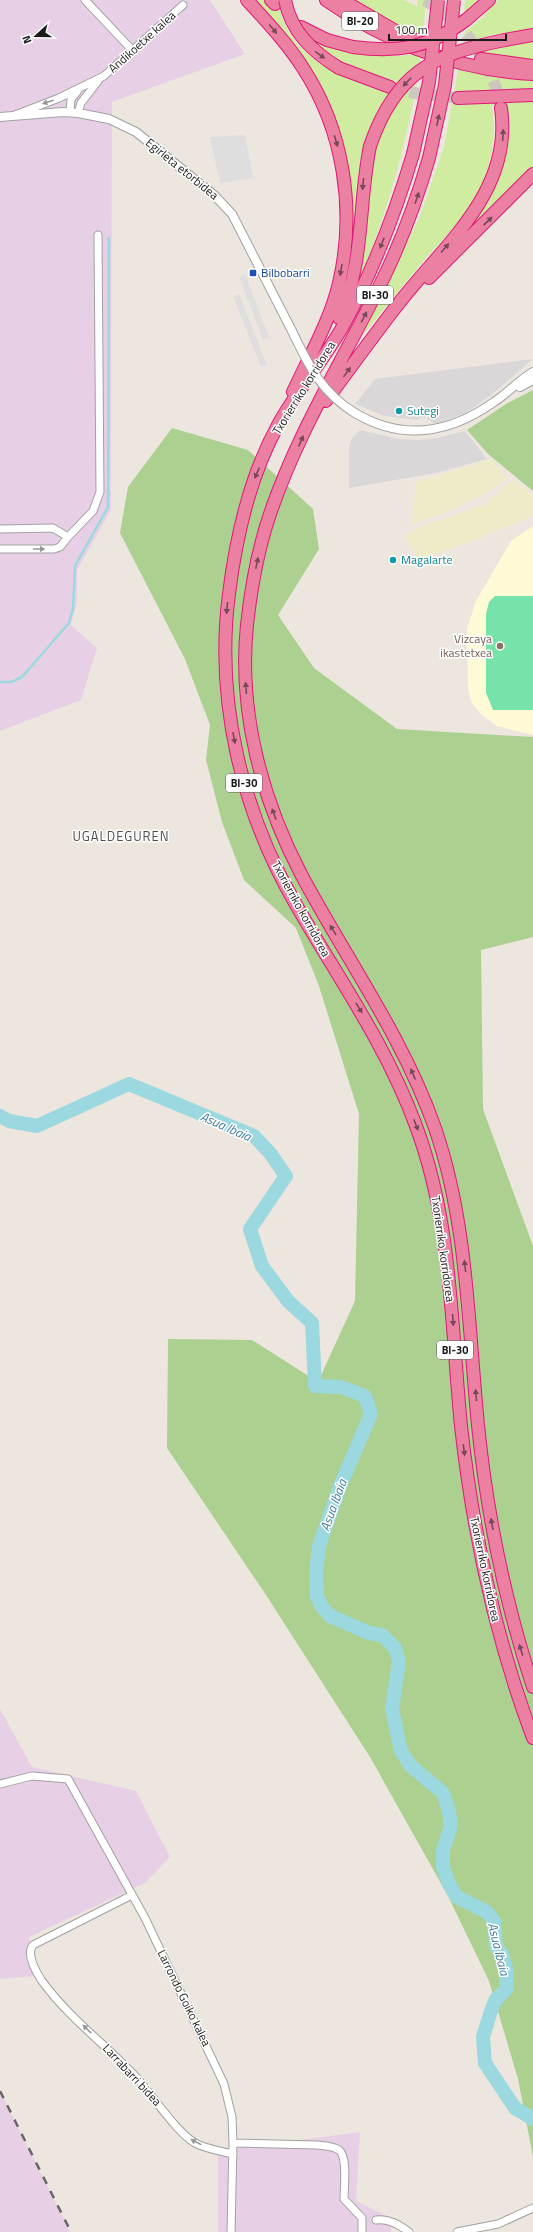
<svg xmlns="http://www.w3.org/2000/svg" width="533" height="2232" font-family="'Titillium Web',sans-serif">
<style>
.residential{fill:#d9d7d7}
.industrial{fill:#e7d0e6}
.education{fill:#fffad6}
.farmland{fill:#eeecc8}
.grass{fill:#cfeca0}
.forest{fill:#abd090}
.pitch{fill:#76e3aa}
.parking{fill:#dedede}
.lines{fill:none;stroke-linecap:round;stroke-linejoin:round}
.stream{stroke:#9bd8df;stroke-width:2.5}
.river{stroke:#9bd8df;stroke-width:14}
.motorway-tunnel{stroke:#cdc7c1;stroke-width:12;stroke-dasharray:12 6;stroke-linecap:butt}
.minor-casing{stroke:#a1a1a1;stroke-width:9}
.tertiary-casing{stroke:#a1a1a1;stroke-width:10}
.motorway-casing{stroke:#df1876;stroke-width:14}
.minor{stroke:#fff;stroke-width:7}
.tertiary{stroke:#fff;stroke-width:8}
.motorway{stroke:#eb80a2;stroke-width:12}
.rail{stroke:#686868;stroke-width:2.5;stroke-dasharray:8 8;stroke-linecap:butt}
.tertiary-bridge-casing{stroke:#a1a1a1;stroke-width:10;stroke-linecap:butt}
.motorway-bridge-casing{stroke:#df1876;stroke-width:14;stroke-linecap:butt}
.tertiary-bridge{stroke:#fff;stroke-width:8}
.motorway-bridge{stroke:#eb80a2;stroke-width:12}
.oneway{fill:#784857}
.oneway2{fill:#989898}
.transit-dot{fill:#1a4fb4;stroke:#fff;stroke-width:1.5}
.culture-dot{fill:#0f9aa8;stroke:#fff;stroke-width:1.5}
.education-dot{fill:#8d6e63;stroke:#fff;stroke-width:1.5}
.labels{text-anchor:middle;stroke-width:3;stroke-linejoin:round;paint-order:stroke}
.shield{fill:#fff;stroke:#5f5f5f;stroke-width:1}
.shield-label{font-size:11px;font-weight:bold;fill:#1a1a1a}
.street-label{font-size:12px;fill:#1a1a1a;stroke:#fff}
.transit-label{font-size:12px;fill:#164399;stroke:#fff;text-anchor:start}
.culture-label{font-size:12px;fill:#0d838f;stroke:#fff;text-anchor:start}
.education-label{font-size:12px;fill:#785e54;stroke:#fff;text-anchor:end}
.neighbourhood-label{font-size:13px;letter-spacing:1px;fill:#4d4d4d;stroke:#fff}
.water-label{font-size:13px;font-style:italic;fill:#3d7b9f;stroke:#fff}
</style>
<rect width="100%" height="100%" fill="#ede6df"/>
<path class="residential" d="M533,359L490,396L465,413L435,425L426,417H422L417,420L385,416L355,404L375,379Z
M360,430L399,439L418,440L438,438L465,431L487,459L436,473L349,488V448L352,438Z"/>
<path class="industrial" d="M0,0H210L245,54L112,102L111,510L77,570V601L71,625L97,648L81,700L0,731Z
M0,1709L32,1767L136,1791L170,1857L145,1883L29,1937L36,1976L0,1979Z
M0,2091L70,2232H0Z
M360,2132L356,2201L391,2218V2232H218V2151Z"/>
<path class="education" d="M533,526V735L497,726L482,715L472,703L468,689L467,629L476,601L511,541Z"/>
<path class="farmland" d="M492,459L507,479L484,494L449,511L412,524L416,482Z
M514,479L533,496V516L473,541L418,560L405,536L421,527L486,504Z"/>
<path class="grass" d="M255,0H277C289,60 340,77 391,94C352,143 360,178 354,235C352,254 348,272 344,290C346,273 350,255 351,238C356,135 322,74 255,0Z
M350,0H404L417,6L418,0H426L420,65L396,85L384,82L329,58L300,29C338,45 375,64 418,53L382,20Z
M465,0H483L464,17Z
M498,0H533V30L491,35L463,43L465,32L481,19Z
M533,40V62L469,54Z
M458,69L495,77L533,81V91L454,94Z
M417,82C404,152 388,212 360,277C365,231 361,181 377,137C385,116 401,97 417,82Z
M533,100V167L448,260L496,183L505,158L508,105L492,106C498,144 488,182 466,213C454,229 439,243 426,258C404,284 383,310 362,336L419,218L444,147L452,103Z"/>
<path class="forest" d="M533,390V491L488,454L467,430L506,404Z
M172,428L248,450L313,509L319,549L278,615L314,668L397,729L533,737V937L481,950L483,1109L533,1246V2157L518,2079L489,1981L448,1896L370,1757L266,1595L167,1448L168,1339L252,1340L318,1382L355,1301L359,1114L319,986L296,928L244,880L222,822L206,760L210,725L185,659L120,533L128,487Z"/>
<path class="pitch" d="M495,596H533V710H493L486,693V614L489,602Z"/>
<path class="parking" d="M245,135L253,178L220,183L210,137Z
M245,274L269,337L263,339L239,277Z
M239,294L267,365L261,367L233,296Z"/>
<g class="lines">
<path class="stream" d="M0,682H11L22,677L69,623L73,609L75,566L108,507L109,238"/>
<path class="river" d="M0,1116L9,1121L37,1126L129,1084L254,1136L270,1153L286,1176L250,1229L262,1266L288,1301L312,1323L315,1386L341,1387L365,1396L371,1414L340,1486L319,1546L316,1574L317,1596L322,1607L330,1616L369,1633L382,1635L395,1648L399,1661L392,1709L401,1751L411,1766L443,1793L449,1811L451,1826L443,1850V1867L449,1884L457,1897L487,1912L494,1921L496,1946L502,1954L507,1973L506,1990L496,1999L491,2011L483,2037L485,2063L515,2108L533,2119"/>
<path class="motorway-tunnel" d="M425,0C465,23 492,62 501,107
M392,88L414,93L458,98"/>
<defs>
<path id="minor" d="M85,0L133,51
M70,112L71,99L77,92
M78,113L81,103L98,81
M15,115L59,98L104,76L183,5
M0,529L53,528L68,537L60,547L54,549H0
M68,537L93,511L100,492L98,235
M0,1784L32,1776L68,1779L145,1918L224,2084L232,2117L233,2143L231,2232
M132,1895L33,1945C26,1954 36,1972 42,1981C68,2017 106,2045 136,2077C152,2094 176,2132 195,2143C206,2149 221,2151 233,2154
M233,2143L317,2145C324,2146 333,2146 339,2150C348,2157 344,2188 344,2199L362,2218V2232
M376,2220C388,2218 400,2225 409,2232
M457,2232L498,2224L533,2208"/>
<path id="tertiary" d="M0,117L63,112L78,113L109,119L136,132L214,195L232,214L292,331
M520,387L533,380
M355,413C404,442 450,433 494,402C508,393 519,380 533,372"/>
<path id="motorway" d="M247,0C267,22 287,43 303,68C344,131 356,210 339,283C330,321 309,357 293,392
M271,0L275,4
M326,0C389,44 456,70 533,74
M342,0L394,30L426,45
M466,20L489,0
M301,27L327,40L353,47
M505,40L533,35
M481,59L533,66
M339,68L390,87
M458,98L533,95
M413,154C395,214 373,271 343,326C324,360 297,390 278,425C250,476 236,537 229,594C215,701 242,811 295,903C338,978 386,1044 416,1126C452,1222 451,1325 461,1426C473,1533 495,1637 533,1738
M429,158C417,199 402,240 383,279C345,357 298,431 270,514C258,549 251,588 247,625C238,712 262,800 302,876C347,960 403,1037 435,1128C468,1224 468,1325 478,1425C487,1515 505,1602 533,1687
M429,278L533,174
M339,318C365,263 358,204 370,146
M326,401C350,368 374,335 399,303C445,244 513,191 501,108"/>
</defs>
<use href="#minor" class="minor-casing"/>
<use href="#tertiary" class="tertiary-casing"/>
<use href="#motorway" class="motorway-casing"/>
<use href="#minor" class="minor"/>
<use href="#tertiary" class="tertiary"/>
<use href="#motorway" class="motorway"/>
<path class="rail" d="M0,2091L71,2232"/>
<defs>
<path id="tertiary-bridge" d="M292,331C309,366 321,392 355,413"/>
<path id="motorway-bridge" d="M285,0C291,32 313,52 339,68
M353,47C399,53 428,48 466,20
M370,146C395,73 433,54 505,40
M413,154L429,82L438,0
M429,158L445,85L454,0"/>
</defs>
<use href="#tertiary-bridge" class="tertiary-bridge-casing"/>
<use href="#motorway-bridge" class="motorway-bridge-casing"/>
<use href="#tertiary-bridge" class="tertiary-bridge"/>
<use href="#motorway-bridge" class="motorway-bridge"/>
</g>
<defs><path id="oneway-solid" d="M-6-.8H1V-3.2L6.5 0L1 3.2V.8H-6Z"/></defs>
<g class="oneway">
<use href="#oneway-solid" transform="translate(273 29) rotate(50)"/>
<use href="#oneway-solid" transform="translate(320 55) rotate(36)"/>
<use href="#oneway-solid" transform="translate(407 82) rotate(134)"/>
<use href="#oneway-solid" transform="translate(438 120) rotate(-78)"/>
<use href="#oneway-solid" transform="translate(503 135) rotate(-87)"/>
<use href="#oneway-solid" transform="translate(336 141) rotate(74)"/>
<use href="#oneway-solid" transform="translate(363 184) rotate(95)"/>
<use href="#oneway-solid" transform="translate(417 198) rotate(-71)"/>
<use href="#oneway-solid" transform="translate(488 221) rotate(-44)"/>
<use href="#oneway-solid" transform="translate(382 243) rotate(112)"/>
<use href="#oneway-solid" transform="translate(445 248) rotate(-49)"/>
<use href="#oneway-solid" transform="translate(341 270) rotate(100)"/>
<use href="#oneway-solid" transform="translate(364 317) rotate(-62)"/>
<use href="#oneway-solid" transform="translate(347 372) rotate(-54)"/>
<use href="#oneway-solid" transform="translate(301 441) rotate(-66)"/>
<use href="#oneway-solid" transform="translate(257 473) rotate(114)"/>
<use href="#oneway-solid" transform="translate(257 563) rotate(-78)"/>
<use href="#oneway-solid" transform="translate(227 608) rotate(95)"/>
<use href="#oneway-solid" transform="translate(246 688) rotate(-94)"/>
<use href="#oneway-solid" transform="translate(234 738) rotate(80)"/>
<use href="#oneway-solid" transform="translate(274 814) rotate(-110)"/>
<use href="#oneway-solid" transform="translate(333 930) rotate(-121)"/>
<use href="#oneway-solid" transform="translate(359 1008) rotate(58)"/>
<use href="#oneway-solid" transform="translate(413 1074) rotate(-114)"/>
<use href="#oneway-solid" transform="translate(416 1125) rotate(69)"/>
<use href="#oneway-solid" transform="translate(465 1266) rotate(-96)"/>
<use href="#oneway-solid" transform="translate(453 1320) rotate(86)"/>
<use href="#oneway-solid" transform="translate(476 1395) rotate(-95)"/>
<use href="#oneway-solid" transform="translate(464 1450) rotate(83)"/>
<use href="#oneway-solid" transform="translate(492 1524) rotate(-100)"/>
<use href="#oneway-solid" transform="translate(521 1650) rotate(-107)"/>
</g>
<g class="oneway2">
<use href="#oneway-solid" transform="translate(48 102) rotate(162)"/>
<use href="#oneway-solid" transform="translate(39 549)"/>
<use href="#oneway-solid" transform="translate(87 2029) rotate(-136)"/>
<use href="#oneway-solid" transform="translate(196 2142) rotate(-153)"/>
</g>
<rect class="transit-dot" x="249" y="269" width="8" height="8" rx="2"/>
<g class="culture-dot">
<circle cx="399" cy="411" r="4"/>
<circle cx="393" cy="560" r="4"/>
</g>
<circle class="education-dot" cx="500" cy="646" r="4"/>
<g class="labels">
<g class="shield">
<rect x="342" y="12" width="36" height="18" rx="3"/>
<rect x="357" y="286" width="36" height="18" rx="3"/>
<rect x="226" y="774" width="36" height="18" rx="3"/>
<rect x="437" y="1341" width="36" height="18" rx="3"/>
</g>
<g class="shield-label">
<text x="360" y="25">BI-20</text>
<text x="375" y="299">BI-30</text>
<text x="244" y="787">BI-30</text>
<text x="455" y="1354">BI-30</text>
</g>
<g class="street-label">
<text transform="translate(142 42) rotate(-42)" y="4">Andikoetxe kalea</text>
<text transform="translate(182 169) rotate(39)" y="4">Egirleta etorbidea</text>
<text transform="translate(304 388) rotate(-58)" y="4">Txorierriko korridorea</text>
<text transform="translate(301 909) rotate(61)" y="4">Txorierriko korridorea</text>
<text transform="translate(443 1249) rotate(82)" y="4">Txorierriko korridorea</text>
<text transform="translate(485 1569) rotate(78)" y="4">Txorierriko korridorea</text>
<text transform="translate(184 1998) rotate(64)" y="4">Larrondo Goiko kalea</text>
<text transform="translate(132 2075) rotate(47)" y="4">Larrabarri bidea</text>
</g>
<g class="transit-label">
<text x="261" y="277">Bilbobarri</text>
</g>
<g class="culture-label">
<text x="407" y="415">Sutegi</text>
<text x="401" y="564">Magalarte</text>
</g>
<g class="education-label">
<text x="492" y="643">Vizcaya<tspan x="492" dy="14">ikastetxea</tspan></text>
</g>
<g class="neighbourhood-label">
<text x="121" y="841">UGALDEGUREN</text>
</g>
<g class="water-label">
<text transform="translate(226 1126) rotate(24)" y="5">Asua Ibaia</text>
<text transform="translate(333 1505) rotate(-70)" y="5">Asua Ibaia</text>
<text transform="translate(499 1949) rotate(76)" y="5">Asua Ibaia</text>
</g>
</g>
<g transform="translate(36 36) rotate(249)" stroke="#ffffff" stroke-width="3" paint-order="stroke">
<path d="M0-3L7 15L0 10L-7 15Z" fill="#1a1a1a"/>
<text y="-6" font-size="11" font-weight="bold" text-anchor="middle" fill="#1a1a1a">N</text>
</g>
<path d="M389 34v6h117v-6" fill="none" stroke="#1a1a1a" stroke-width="2"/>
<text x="395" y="34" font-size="12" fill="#1a1a1a" stroke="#ffffff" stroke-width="3" paint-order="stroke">100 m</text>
</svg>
